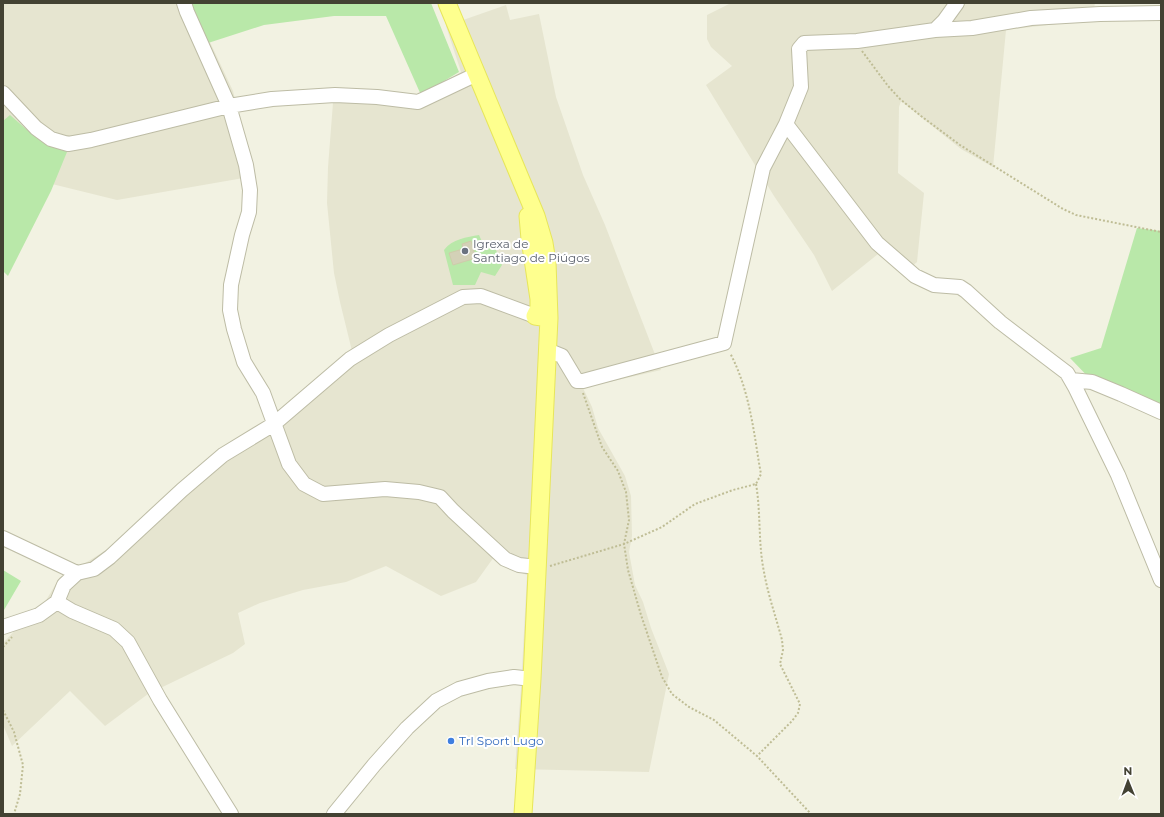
<svg xmlns="http://www.w3.org/2000/svg" width="1164" height="817" font-family="Montserrat,sans-serif">
<style>
.residential{fill:#e6e5d0}
.green{fill:#b9e8a9}
.building{fill:#d3d1b7;stroke:#cfcbaa}
.lines{fill:none;stroke-linecap:round;stroke-linejoin:round}
.minor-casing{stroke:#bdbca5;stroke-width:16}
.major-casing{stroke:#e7e65b;stroke-width:19}
.path{stroke:#bfbd95;stroke-width:2;stroke-dasharray:2 2;stroke-linecap:butt}
.minor{stroke:#fff;stroke-width:14}
.major{stroke:#feff8e;stroke-width:17}
.worship-dot{fill:#6b7280;stroke:#fff;stroke-width:1.5}
.shop-dot{fill:#3f7fe0;stroke:#fff;stroke-width:1.5}
.labels{text-anchor:middle;stroke-width:4;stroke-linejoin:round;paint-order:stroke}
.worship-label{font-size:12px;fill:#5b616d;stroke:#fff;text-anchor:start}
.shop-label{font-size:12px;fill:#366cbe;stroke:#fff;text-anchor:start}
</style>
<rect width="100%" height="100%" fill="#f2f2e2"/>
<path class="residential" d="M3,3H193L209,40L233,91L255,176L117,200L48,183L3,160Z
M729,3H1095L1092,20L1006,30L993,167L961,149L901,101L899,107L898,173L924,193L917,262L902,275L878,254L832,291L814,255L774,196L706,85L732,66L711,47L707,39V15L729,4Z
M506,5L510,20L539,14L556,97L583,175L605,225L661,370L583,388L592,407L598,428L625,476L631,496L632,536L629,552L635,585L643,602L651,628L669,674L649,772L515,769L521,688L527,575L502,565L494,557L476,582L441,596L386,566L346,582L303,590L260,603L238,613L245,644L233,653L148,694L105,726L70,691L12,746L3,725V643L25,620L45,602L60,577L87,562L116,544L268,421L352,351L340,302L334,273L327,203L328,167L334,90L417,97L424,94L461,72L446,26Z"/>
<path class="green" d="M185,3H431L459,72L421,95L386,16H334L264,25L205,44Z
M10,115L26,129L46,142L67,152L51,191L8,276L3,271V121Z
M1137,228L1161,231V412L1096,385L1070,358L1101,348Z
M479,235L484,246L494,245L502,265L495,276L481,272L475,285H453L444,250C452,239 467,237 479,235Z
M3,570L21,581L4,610L3,609Z"/>
<path class="building" d="M471,241L476,258L453,265L449,253L463,249L462,244Z"/>
<g class="lines">
<defs>
<path id="minor" d="M184,3L187,12L229,106L246,165L250,190L249,212L242,235L231,285L230,310L234,329L244,362L263,393L289,464L304,484L323,494L385,489L419,492L440,497L453,511L505,559L519,565L537,567
M935,30L944,21L957,3
M3,93L36,128L51,139L68,144L91,140L229,106L272,99L335,95L377,97L418,102L477,74
M786,124L877,243L915,276L934,285L960,287L966,291L1000,322L1067,373L1075,387L1118,475L1161,580
M547,350L562,356L577,381H583L724,343L763,168L786,124L801,87L799,49L804,43L857,41L935,30L972,28L1031,18L1100,14L1161,13
M1071,380L1092,382L1121,394L1161,412
M3,538L77,573
M57,602L72,611L114,629L128,642L160,700L231,814
M3,627L39,615L57,602L64,585L77,573L94,569L110,557L182,490L223,455L274,424L350,359L389,335L463,297L481,296L535,316
M334,814L374,765L407,728L436,701L459,689L488,681L514,677L532,679"/>
<path id="major" d="M447,3L536,216L544,243L547,262L549,318L532,679L523,814
M528,216L530,239L539,299V308L535,316L549,318"/>
</defs>
<use href="#minor" class="minor-casing"/>
<use href="#major" class="major-casing"/>
<path class="path" d="M862,51L888,86L900,99L921,116L960,145L1063,209L1076,215L1161,232
M583,393L602,447L618,471L626,492L629,520L624,544L628,570L641,615L662,677L672,694L689,707L714,720L757,756L811,814
M756,484C761,513 758,543 764,572C768,595 776,617 782,640L783,650L780,664L800,704L798,713L792,721L757,756
M550,566L624,544L662,527L695,504L733,490L756,484L761,474L759,463C753,425 748,387 730,353
M3,647L12,637
M3,710L14,732L23,765L20,794L14,814"/>
<use href="#minor" class="minor"/>
<use href="#major" class="major"/>
</g>
<circle class="worship-dot" cx="465" cy="251" r="4"/>
<circle class="shop-dot" cx="451" cy="741" r="4"/>
<g class="labels">
<g class="worship-label">
<text x="473" y="248">Igrexa de<tspan x="473" dy="14">Santiago de Piúgos</tspan></text>
</g>
<g class="shop-label">
<text x="459" y="745">Trl Sport Lugo</text>
</g>
</g>
<rect width="1164" height="817" fill="none" stroke="#434233" stroke-width="8"/>
<g transform="translate(1128 781) rotate(359)" stroke="#ffffff" stroke-width="3" paint-order="stroke">
<path d="M0-3L7 15L0 10L-7 15Z" fill="#434233"/>
<text y="-6" font-size="11" font-weight="bold" text-anchor="middle" fill="#434233">N</text>
</g>
</svg>
